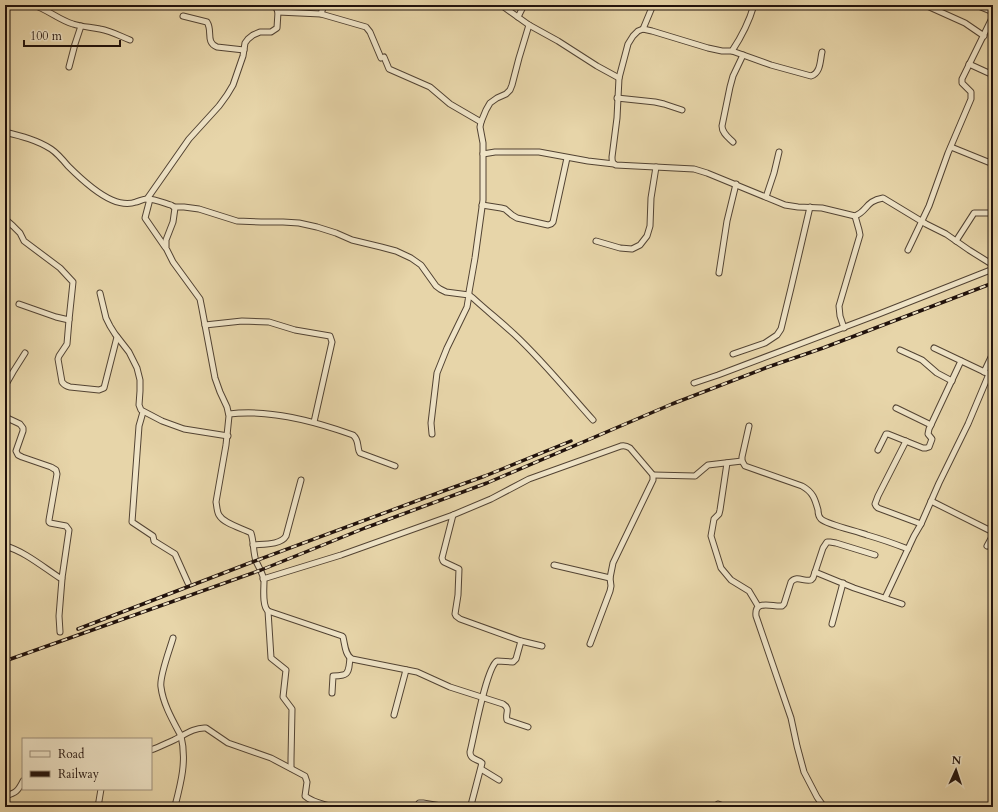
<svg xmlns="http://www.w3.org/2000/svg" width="998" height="812" viewBox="0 0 998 812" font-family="Cardo,serif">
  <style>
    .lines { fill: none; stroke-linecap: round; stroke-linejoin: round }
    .minor-casing { stroke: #524333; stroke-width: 7 }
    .minor { stroke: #efe4c7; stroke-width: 5 }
    .rail-casing { stroke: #21120c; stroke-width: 3.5 }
    .rail { stroke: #efe4c7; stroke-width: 2; stroke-dasharray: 6; stroke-linecap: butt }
  </style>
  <rect width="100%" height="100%" fill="#e7d5a9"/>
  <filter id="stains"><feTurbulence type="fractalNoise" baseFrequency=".005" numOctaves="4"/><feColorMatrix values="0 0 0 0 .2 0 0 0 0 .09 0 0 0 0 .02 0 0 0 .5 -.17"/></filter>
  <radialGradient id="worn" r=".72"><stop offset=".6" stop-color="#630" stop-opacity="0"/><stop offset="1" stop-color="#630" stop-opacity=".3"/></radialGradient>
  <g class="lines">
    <defs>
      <g id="minor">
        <path d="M 33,5 C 47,9 59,20 73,24 C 82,27 91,27 100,29 C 111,31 120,36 130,40"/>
        <polyline points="501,5 529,25 558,41 597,66 619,78"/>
        <path d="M 754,5 C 749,22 742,36 732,51 L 722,51 L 708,48 L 652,31 L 643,29 L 638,31 L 633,36 L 628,44 L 619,78 L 617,118 L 612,157 C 612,161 612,163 616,165 L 694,169 L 707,173 L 785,205 L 798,207 L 822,208 L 855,216 C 868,211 865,201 883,198 L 926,224 L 946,234 L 969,250 L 993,265"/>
        <polyline points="925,5 965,23 984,36"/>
        <polyline points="976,5 993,12"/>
        <polyline points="278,12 321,14 366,27 370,32 381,58"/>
        <polyline points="321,14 324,5"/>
        <path d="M 183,16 L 207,22 C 213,31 205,42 217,47 L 244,50"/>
        <polyline points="518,17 524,5"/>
        <path d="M 529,25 L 519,58 L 512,85 L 510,90 L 506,94 L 497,98 L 490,103 L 486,110 L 481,122 L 480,127 L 483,143 L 483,200 L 475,258 L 469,292 L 469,295 L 473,298 C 486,310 501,322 514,334 C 543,361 567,391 593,420"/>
        <polyline points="643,29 653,5"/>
        <path d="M 732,51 L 771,65 L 811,76 C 821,73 820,60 822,52"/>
        <polyline points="384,57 389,69 430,87 450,104 481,122"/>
        <polyline points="969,64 993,75"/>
        <polyline points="69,67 75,44 81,26"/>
        <polyline points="617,98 655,102 664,104 682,110"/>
        <path d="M 5,132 C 21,136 37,140 51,149 C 57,153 63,160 68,166 C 79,177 98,194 112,200 C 119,203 128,205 136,202 C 140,201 143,199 147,199 C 155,199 164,203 171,205 L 174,207 L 175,208 L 173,222 L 166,240 L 166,248 L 173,262 L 200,299 L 202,309 L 215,378 L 220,392 L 227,407 L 229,416 L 226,445 L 216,502 C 217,507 217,512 219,515 C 224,524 242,528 251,533 C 254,542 253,552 256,561 C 259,568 263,573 264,581 C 264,589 262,606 268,611 L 342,636 L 343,637 C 345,645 345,655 352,659 L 417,672 L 450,687 L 503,704 C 511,709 505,713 507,720 L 528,727"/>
        <path d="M 733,142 C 728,137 722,133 722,126 L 730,87 L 733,76 L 743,55"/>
        <polyline points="951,147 993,164"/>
        <polyline points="483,154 495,152 539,152 588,161 614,164"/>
        <polyline points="766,197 774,173 779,152"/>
        <polyline points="147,199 189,139 219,106 227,95 233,85 243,56 245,43 248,39 253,35 260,32 271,32 277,28 278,12 275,5"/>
        <polyline points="150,199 145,218 165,247"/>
        <polyline points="482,205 501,208 505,209 512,215 517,218 548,225 551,224 553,222 567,158"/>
        <polyline points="174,207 184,207 199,209 237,221 261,222 283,222 299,223 317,227 336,233 352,240 381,247 396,251 411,258 421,265 436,286 440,289 446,292 469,295 467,307 447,348 437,373 431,423 432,434"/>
        <path d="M 5,219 L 13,226 L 20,233 L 24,241 L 60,268 L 73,282 L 69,320 L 67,344 L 59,356 L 58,359 L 62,382 C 64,385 66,386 70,387 L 99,390 L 104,388 L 117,337"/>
        <polyline points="596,241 620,248 632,249 640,245 647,236 650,226 651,198 656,167"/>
        <polyline points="956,241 974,213 989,213"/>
        <polyline points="908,250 929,206 948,153 971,99 971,92 962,83 962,79 993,16"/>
        <polyline points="719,273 727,221 736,184"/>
        <polyline points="100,293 106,318 110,326 115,334 129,352 137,368 140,380 140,391 139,405 141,410 162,421 184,429 228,436"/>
        <polyline points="19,304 56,317 69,320"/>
        <polyline points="205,325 242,321 269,322 295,330 330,336 332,342 314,422"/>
        <polyline points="844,328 840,316 839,306 860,235 859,230 855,216"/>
        <polyline points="934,348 993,376"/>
        <polyline points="900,350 922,360 937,373 952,381"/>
        <polyline points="733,354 765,343 777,335 781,329 791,288 810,207"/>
        <polyline points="984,372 993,353"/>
        <polyline points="694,383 718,375 879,314 993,269"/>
        <polyline points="5,386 13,372 25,353"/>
        <polyline points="896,408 931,425"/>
        <polyline points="143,412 139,426 132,522 153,536 154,541 175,554 188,583"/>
        <path d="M 229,414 C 270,409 314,421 353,435 C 359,440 357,445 359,451 L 360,453 L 395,466"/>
        <path d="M 5,417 L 20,424 L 23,428 L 23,431 L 16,451 L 18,455 L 22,457 L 51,467 L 56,470 L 57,474 L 49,520 L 49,522 L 50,523 L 66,526 L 69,530 L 62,578 L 60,578 C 43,567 24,551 5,546"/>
        <path d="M 749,426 L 742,457 L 742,461 L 745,466 L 802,486 C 813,492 815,499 818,510 C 818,513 819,517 821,519 C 828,525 857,531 867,535 C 881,539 895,544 908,549"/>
        <polyline points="992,439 993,436"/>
        <polyline points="906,441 878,496 875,504 876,506 878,508 921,524"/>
        <polyline points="878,450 886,434 888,434 923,448 926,448 929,447 932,439 928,434 929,429 961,361"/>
        <polyline points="727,463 720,510 719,514 714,519 711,536 721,568 731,580 749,591 758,606"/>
        <polyline points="653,475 695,476 708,465 742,461"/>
        <polyline points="931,501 993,532"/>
        <polyline points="453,515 442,558 443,561 444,562 459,569 458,595 455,614 456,616 460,619 521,641 542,646"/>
        <path d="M 253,545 C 263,544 281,545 286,536 L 301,480"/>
        <polyline points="987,546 993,535"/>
        <polyline points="554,565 610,578"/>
        <polyline points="815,572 854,588 902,604"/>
        <path d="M 263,579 L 341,555 L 453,515 L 491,499 L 529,479 L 621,446 C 625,445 627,446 630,448 L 653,475 L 653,480 L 613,563 L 610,578 L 611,586 L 610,591 L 590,644"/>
        <polyline points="885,598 914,536 921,524 939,483 968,424 989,374"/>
        <polyline points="268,611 271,658 286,670 283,697 292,709 291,759 291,768"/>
        <polyline points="832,624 843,583"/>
        <polyline points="60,632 59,616 62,579"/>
        <path d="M 173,638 C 170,649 159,677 161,687 C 163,704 173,721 181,736 C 187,760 181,783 175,806"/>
        <path d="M 332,693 L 333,676 C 336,676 339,676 343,675 C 350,674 349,664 350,658"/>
        <polyline points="394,715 406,670"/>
        <path d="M 151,750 C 159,747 167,743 174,740 C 184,735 195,727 206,728 L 228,743 L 271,758 L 305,776 L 307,782 L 305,796 C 313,803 324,804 333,807"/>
        <polyline points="481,769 499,780"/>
        <path d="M 5,796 C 16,793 18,791 23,781"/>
        <polyline points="98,807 101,789"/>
        <polyline points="417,807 419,803 423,803 447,807"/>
        <path d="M 469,807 L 471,805 L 482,763 C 478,759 470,760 470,752 C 474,737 486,668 497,661 L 513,662 L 516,659 L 521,641"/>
        <polyline points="714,807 718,804 726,807"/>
        <path d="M 824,807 L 817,797 L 804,772 L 797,746 L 791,718 L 756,616 C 754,599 772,607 782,606 L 784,604 L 791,582 C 797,575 804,582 811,580 L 813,578 L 823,548 L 827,542 L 830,542 L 836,543 L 875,555"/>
      </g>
    </defs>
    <use href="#minor" class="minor-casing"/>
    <use href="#minor" class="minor"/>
    <defs>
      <g id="rail">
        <polyline points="78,629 247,564 446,490 485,476 571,441"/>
        <polyline points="5,661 261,570 365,528 487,483 672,404 768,367 823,348 993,283"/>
      </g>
    </defs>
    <use href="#rail" class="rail-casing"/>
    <use href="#rail" class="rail"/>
  </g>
  <rect width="998" height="812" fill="none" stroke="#e7d5a9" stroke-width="20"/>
  <rect x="6" y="6" width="986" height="800" fill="none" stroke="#21120c" stroke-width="2"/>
  <rect x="10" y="10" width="978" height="792" fill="none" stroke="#21120c"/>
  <rect x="22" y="738" width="130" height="52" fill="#efe4c7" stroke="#9d907c"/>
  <rect x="30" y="751" width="20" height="6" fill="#efe4c7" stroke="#9d907c"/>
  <text x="58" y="758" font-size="12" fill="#21120c">Road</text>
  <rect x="30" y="771" width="20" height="6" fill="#21120c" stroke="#9d907c"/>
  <text x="58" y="778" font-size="12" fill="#21120c">Railway</text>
  <g transform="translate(956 770) rotate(3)" stroke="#efe4c7" stroke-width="3" paint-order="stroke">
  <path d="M0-3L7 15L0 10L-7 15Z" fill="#21120c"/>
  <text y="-6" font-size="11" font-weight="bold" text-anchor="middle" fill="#21120c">N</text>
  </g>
  <path d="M24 40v6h96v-6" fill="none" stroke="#21120c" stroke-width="2"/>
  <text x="30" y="40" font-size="12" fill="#21120c" stroke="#efe4c7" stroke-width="3" paint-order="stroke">100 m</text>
  <rect width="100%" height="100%" filter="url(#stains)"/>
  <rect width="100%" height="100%" fill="url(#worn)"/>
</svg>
